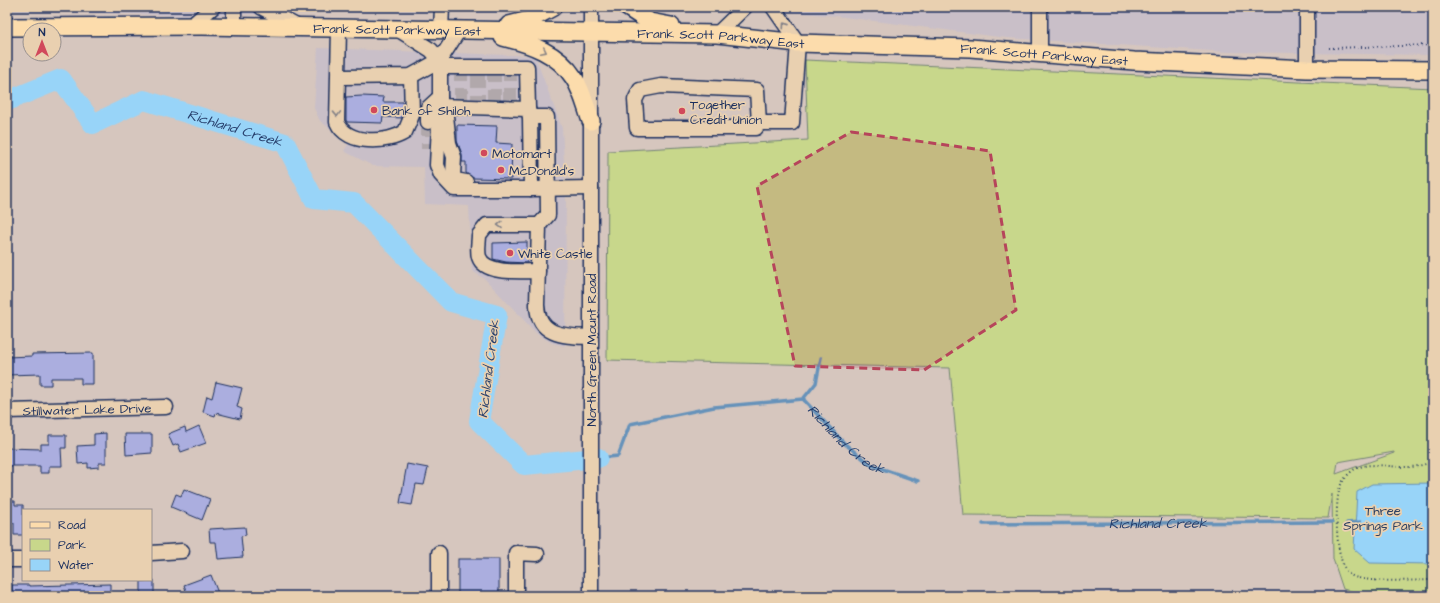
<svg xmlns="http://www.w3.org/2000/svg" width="1440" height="603" viewBox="0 0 1440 603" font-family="'Architects Daughter',sans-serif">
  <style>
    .built { fill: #c9bfc8 }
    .green { fill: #c8d78b; stroke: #728374; fill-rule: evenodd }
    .water { fill: #98d4f8; stroke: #6692ba }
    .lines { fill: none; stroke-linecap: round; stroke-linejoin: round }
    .stream { stroke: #6692ba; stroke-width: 3.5 }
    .river { stroke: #98d4f8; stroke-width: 20 }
    .building { fill: #abaedf; stroke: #1b2f5e }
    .minor-tunnel { stroke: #b1a8ab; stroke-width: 14; stroke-dasharray: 14 7; stroke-linecap: butt }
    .minor-casing { stroke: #1b2f5e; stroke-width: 17 }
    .major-casing { stroke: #1b2f5e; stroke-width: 20 }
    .path { stroke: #1b2f5e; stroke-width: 2; stroke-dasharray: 1 3; stroke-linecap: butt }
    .minor { stroke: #e9d0b0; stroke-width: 14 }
    .major { stroke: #fcdcac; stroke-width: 17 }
    .oneway { stroke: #828087 }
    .oneway2 { stroke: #8c8685 }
    .marked { fill: #b6455b; fill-opacity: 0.2; stroke: #b6455b; stroke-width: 3; stroke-dasharray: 8 5; stroke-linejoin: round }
    .poi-dot { fill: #d1495b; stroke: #e9d0b0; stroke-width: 1.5 }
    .labels { text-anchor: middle; stroke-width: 3.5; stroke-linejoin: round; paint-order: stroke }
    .street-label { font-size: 13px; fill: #1b2f5e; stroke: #e9d0b0 }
    .poi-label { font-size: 13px; fill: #1b2f5e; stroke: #e9d0b0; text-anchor: start }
    .park-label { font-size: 13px; fill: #2c4062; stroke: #e9d0b0 }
    .water-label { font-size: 14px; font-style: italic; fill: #28406d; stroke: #e9d0b0 }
  </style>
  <rect width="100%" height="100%" fill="#d6c6be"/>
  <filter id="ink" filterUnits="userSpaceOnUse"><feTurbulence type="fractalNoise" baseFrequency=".025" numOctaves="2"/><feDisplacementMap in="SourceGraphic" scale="8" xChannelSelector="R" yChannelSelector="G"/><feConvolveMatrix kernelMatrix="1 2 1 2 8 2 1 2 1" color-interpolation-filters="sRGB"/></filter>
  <g filter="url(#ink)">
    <g class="built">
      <polygon points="7,7 523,7 503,10 396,10 189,16 7,10"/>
      <polygon points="689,7 1433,7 1433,55 1228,52 1007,38 836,16 792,12"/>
      <polygon points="318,48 535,56 562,128 566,196 565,346 552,343 537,334 485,279 472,271 469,206 425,204 424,167 373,166 344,151 349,143 320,121 314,108"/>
    </g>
    <path class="green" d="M 805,60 L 1433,88 L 1433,596 L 1369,596 L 1343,589 L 1333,559 L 1332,494 L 1328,518 L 963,515 L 950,368 L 607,360 L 608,151 L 808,140 ZM 1394,452 L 1394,453 L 1336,474 L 1338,462 Z"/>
    <polygon class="water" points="1433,483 1433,564 1370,563 1354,549 1357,492 1372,484"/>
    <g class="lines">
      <g class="stream">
        <path id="s1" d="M 803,399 L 845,444 L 871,465 L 918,481"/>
        <polyline points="803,399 816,383 821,358"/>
        <polyline points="598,458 618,456 630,424 714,407 803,399"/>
        <polyline points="1347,523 1360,522"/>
        <path id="s2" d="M 983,524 L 1332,522"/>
      </g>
      <path class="river" id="s3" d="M 7,101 L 61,79 L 93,124 L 144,100 L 285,143 L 314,199 L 354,203 L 451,302 L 497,315 L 479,421 L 524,465 L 598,458"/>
    </g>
    <g class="building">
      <polygon points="362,96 384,97 383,102 403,102 402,118 383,117 382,123 347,122 346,120 346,97"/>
      <polygon points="457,125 497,126 496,143 512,144 511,179 473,178 466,173 466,162 462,162 462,154 457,141"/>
      <polygon points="527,242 527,263 506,262 493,259 493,243"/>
      <polygon points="93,353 93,384 81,384 81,378 51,378 51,385 40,385 40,374 7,375 7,357 32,356 32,354"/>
      <polygon points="216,382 242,388 237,407 242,409 240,419 216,413 215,416 203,412 207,396 212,398"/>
      <polygon points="199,426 206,443 181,452 178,444 173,446 168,434 185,427 186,432"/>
      <polygon points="106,433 106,463 99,463 99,467 88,468 88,463 78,464 77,446 94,445 94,434"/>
      <polygon points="125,434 152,434 152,453 126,455"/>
      <polygon points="49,435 66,435 66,448 61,448 62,466 49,466 49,473 40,473 40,466 7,466 7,448 41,449 41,444 49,444"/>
      <polygon points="407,464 428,468 424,485 416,484 412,505 400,503"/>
      <polygon points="184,489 210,499 202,520 171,507 176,494 181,496"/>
      <polygon points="7,501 15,501 15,505 23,505 23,535 14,535 14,523 7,523"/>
      <polygon points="245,527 246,535 241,536 243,557 218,559 216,542 210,542 209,529"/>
      <rect x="458" y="559" width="41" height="37"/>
      <polygon points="211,575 218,593 209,596 188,596 184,585"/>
      <polygon points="154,580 154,596 141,596 141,581"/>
      <polygon points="110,584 110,596 12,596 12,585 29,585 29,586"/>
    </g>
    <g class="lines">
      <g class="minor-tunnel">
        <polyline points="478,73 478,102"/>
        <polyline points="461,102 461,72"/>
        <polyline points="510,102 510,73"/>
        <polyline points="494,103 494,73"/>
        <polyline points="428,122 428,149"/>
      </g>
      <defs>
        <g id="minor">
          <polyline points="234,7 234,27"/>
          <polyline points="261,7 300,28"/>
          <polyline points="591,7 591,596"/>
          <polyline points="191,26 213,7"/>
          <path d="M 339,29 L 337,122 C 347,146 388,143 405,132 L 412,115 L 411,76"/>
          <polyline points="399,30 431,50 440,60 440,106 528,109 530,117 531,189 591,188"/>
          <polyline points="441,30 442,7"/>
          <polyline points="717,34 745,7"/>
          <polyline points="1040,54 1040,7"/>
          <polyline points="440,67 527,67 528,109"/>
          <polyline points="1307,69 1307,7"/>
          <polyline points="339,75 343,77 411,76 440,60 459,30"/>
          <polygon points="661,86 757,90 759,123 756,128 637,128 635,100 640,90"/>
          <polyline points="440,106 437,165 441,175 454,189 531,189"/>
          <polyline points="446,116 449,143 454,157 453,176 455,180 466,182"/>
          <path d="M 530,117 L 547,117 L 548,215 L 539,225 L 487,225 L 479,235 C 479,241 477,250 479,257 C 485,275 522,271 538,271"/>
          <polyline points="428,122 428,108 440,97"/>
          <polyline points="759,123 792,123 798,43 773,7"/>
          <path d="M 539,225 L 537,305 C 538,337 566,336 590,337"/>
          <path id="s4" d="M 7,411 L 166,407"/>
          <polyline points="151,553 182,551"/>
          <polyline points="439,553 439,596"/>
          <polyline points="7,560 23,560"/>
          <polyline points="516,596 516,553 537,554"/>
        </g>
        <g id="major">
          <polyline points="627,7 650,22 671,26"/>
          <polyline points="509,25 529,20 553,7"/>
          <path id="s5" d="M 7,27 L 202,26 L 717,34 L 798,43 L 970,48 L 1134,61 L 1307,69 L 1433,70"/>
          <path d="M 503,37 C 531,44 558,53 574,78 C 582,90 586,107 591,121"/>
        </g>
      </defs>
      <use href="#minor" class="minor-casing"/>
      <use href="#major" class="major-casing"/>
      <g class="path">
        <polyline points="1329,48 1433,45"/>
        <path d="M 1433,462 C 1425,464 1417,467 1409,467 C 1393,468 1370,461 1355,469 C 1348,473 1340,483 1339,491 C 1335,508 1335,562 1349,574 C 1361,584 1415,580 1433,580"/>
      </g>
      <use href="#minor" class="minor"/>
      <use href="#major" class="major"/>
    </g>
    <defs><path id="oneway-chevron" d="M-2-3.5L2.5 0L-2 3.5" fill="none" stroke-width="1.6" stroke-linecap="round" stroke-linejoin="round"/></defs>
    <g class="oneway">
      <use href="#oneway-chevron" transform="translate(785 25) rotate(-125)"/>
      <use href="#oneway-chevron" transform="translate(337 114) rotate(88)"/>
      <use href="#oneway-chevron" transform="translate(500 225) rotate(179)"/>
    </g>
    <use class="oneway2" href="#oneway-chevron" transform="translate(544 51) rotate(26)"/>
  </g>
  <path class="marked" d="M 851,132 L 990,151 L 1016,310 L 924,370 L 795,366 L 757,186 Z"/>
  <g class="poi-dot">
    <circle cx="374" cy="110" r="4"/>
    <circle cx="682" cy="111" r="4"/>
    <circle cx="484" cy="153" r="4"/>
    <circle cx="501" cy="170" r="4"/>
    <circle cx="510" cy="253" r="4"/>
  </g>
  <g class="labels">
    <g class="street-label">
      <text dy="5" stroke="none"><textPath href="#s5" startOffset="390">Frank Scott Parkway East</textPath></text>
      <text dy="5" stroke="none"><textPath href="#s5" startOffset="714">Frank Scott Parkway East</textPath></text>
      <text dy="5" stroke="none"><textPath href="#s5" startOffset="1038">Frank Scott Parkway East</textPath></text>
      <text transform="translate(591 350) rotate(-90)" y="5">North Green Mount Road</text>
      <text dy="5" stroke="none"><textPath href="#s4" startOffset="80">Stillwater Lake Drive</textPath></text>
    </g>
    <g class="poi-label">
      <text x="690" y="109">Together<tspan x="690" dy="15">Credit Union</tspan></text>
      <text x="382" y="115">Bank of Shiloh</text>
      <text x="492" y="158">Motomart</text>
      <text x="509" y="175">McDonald's</text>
      <text x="518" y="258">White Castle</text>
    </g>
    <g class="park-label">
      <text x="1383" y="515">Three<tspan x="1383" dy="15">Springs Park</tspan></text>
    </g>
    <g class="water-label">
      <text dy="5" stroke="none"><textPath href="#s3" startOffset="265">Richland Creek</textPath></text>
      <text transform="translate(488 369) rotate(-83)" y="5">Richland Creek</text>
      <text dy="5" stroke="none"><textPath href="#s1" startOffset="60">Richland Creek</textPath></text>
      <text dy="5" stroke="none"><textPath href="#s2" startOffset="175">Richland Creek</textPath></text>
    </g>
  </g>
  <rect width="1440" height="603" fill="none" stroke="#e9d0b0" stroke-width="24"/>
  <rect x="12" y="12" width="1416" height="579" fill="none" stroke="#1b2f5e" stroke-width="1.5" filter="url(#ink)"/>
  <rect x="22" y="509" width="130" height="72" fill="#e9d0b0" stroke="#97908f"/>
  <rect x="30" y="522" width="20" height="6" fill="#fcdcac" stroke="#97908f"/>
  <text x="58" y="529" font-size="12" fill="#1b2f5e">Road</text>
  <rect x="30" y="539" width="20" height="12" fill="#c8d78b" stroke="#97908f"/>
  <text x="58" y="549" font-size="12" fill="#1b2f5e">Park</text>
  <rect x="30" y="559" width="20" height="12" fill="#98d4f8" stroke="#97908f"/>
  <text x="58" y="569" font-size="12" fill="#1b2f5e">Water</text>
  <g transform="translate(42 42)"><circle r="19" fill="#e9d0b0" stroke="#97908f"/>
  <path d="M0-3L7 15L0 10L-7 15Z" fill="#d1495b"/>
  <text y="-6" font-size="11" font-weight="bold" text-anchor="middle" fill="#1b2f5e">N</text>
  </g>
</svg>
